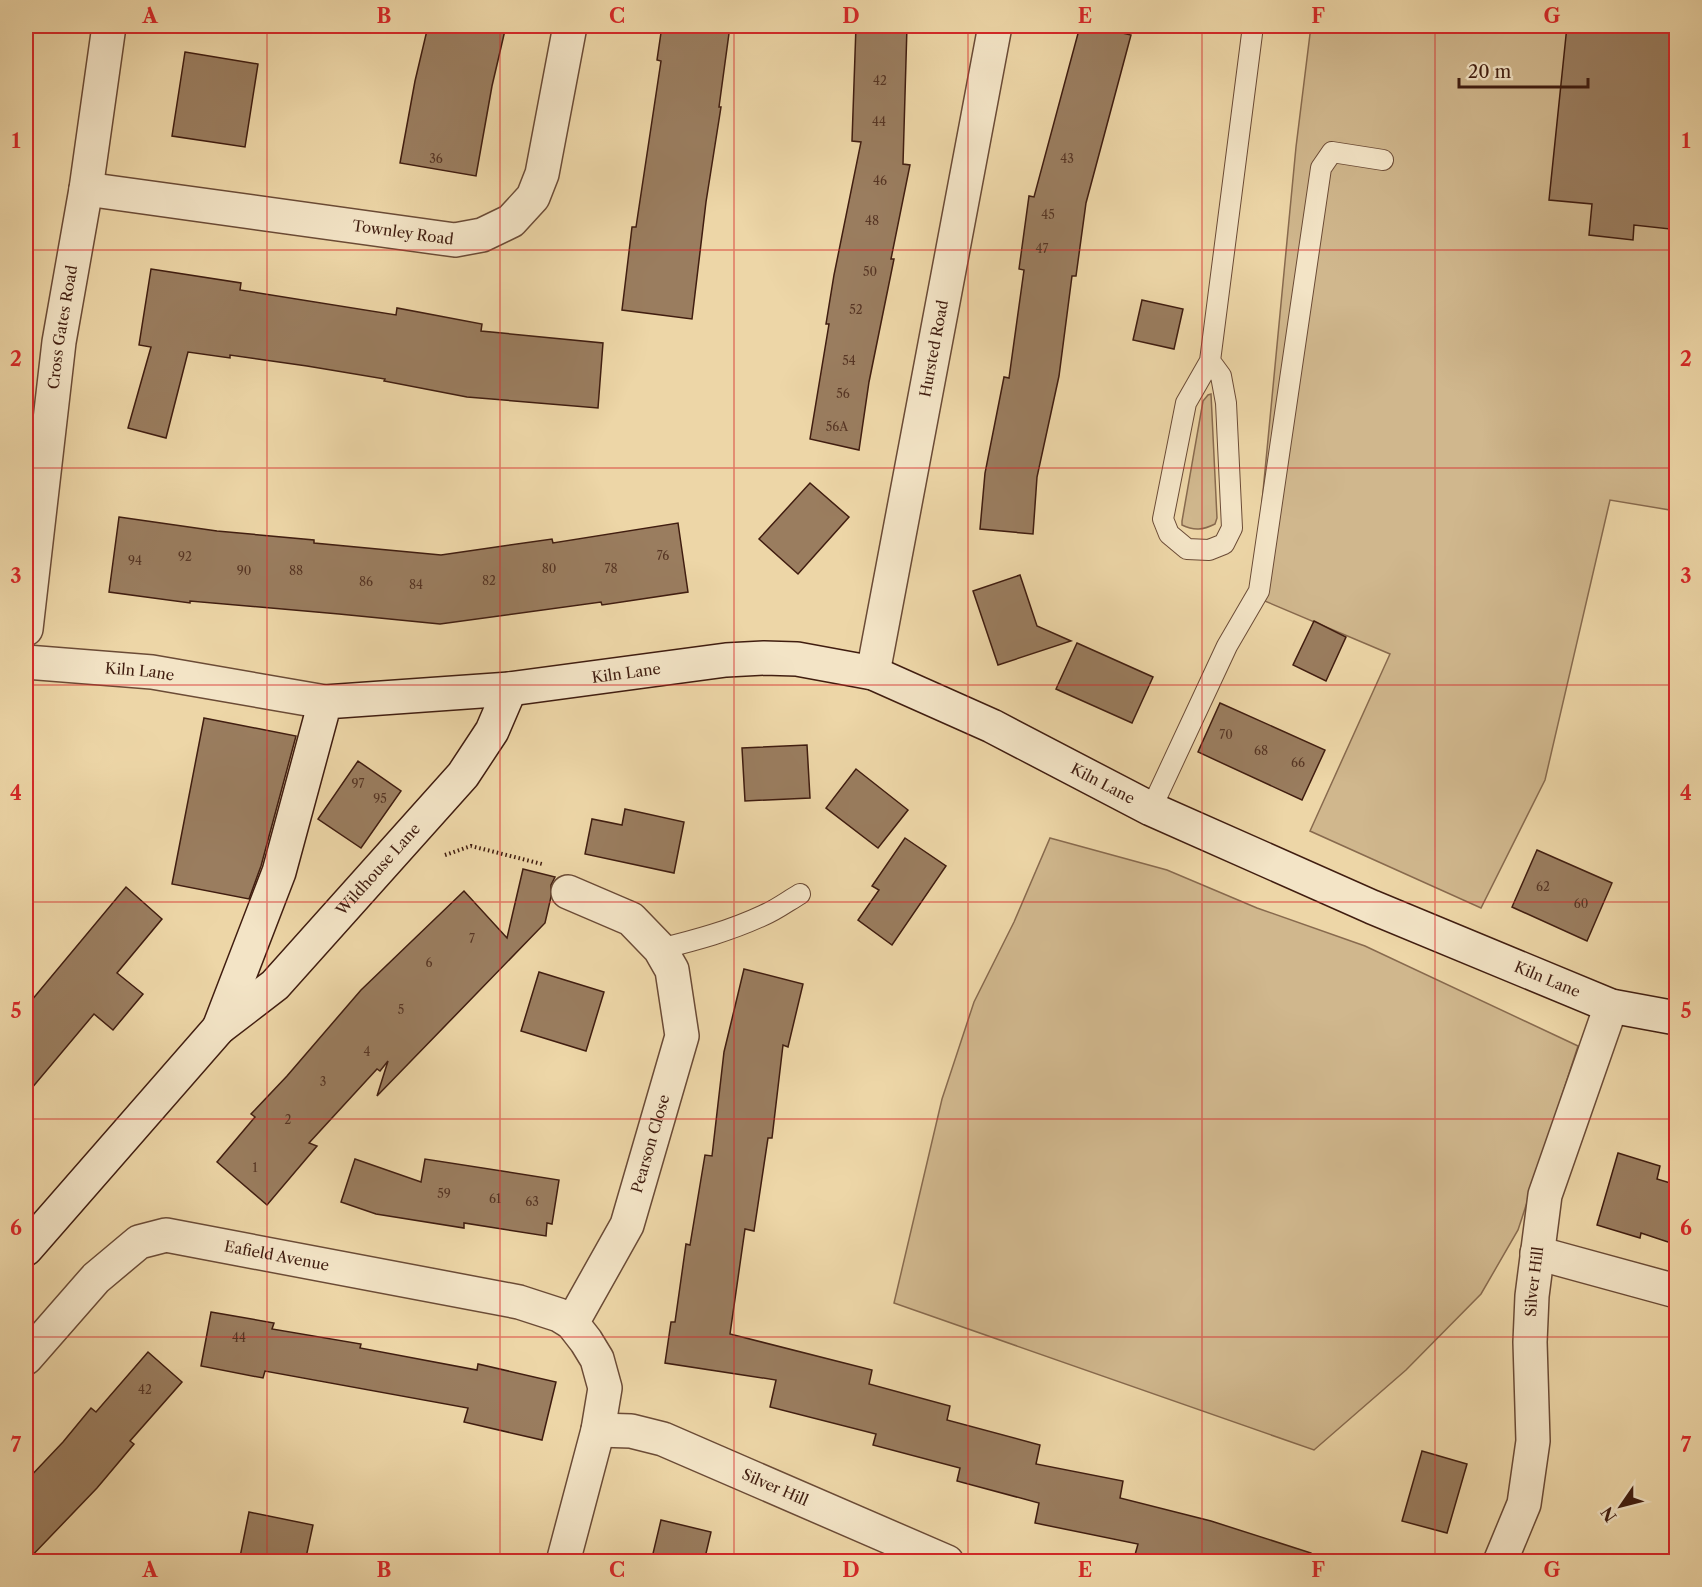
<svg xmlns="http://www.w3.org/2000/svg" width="1702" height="1587" viewBox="0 0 1702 1587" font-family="'Libre Caslon Text',serif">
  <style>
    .green { fill: #d0b78d; stroke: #886a4e; stroke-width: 1.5 }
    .building { fill: #9a7d5f; stroke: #401d10; stroke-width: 1.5 }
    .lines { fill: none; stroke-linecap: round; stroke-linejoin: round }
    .service-casing { stroke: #6b4b36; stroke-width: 22 }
    .minor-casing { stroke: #6b4b36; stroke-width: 36 }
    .secondary-casing { stroke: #401d10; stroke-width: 36 }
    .path { stroke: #401d10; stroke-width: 4; stroke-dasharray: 1.5 3; stroke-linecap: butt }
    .service { stroke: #f3e4c6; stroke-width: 20 }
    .minor { stroke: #f3e4c6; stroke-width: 33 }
    .secondary { stroke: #f3e4c6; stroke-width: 33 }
    .grid { fill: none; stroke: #d62828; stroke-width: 1.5; stroke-opacity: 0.55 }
    .labels { text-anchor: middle; stroke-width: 5; stroke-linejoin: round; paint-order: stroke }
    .number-label { font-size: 12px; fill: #563524 }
    .street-label { font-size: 15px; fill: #401d10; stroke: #f3e4c6 }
    .neatline { fill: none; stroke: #d62828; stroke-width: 2 }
    .grid-label { font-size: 20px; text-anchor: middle; font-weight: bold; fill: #d62828 }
  </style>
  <rect width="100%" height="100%" fill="#edd6a7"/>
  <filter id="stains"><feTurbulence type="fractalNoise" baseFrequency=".00333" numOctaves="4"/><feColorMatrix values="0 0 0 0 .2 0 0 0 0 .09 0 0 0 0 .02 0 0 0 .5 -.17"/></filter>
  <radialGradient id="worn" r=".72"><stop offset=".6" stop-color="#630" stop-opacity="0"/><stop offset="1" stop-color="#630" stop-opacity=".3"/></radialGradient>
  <g class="green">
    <polygon points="1311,26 1676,26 1676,511 1610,500 1545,780 1481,908 1310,831 1390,654 1253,596 1296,147"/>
    <path d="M 1211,394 L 1217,518 L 1215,524 C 1203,530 1194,531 1182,525 L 1182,521 L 1203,401 L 1208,395 Z"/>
    <polygon points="1050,838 1167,870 1257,908 1365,946 1578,1046 1518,1230 1481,1294 1406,1370 1314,1450 894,1303 942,1099 974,1002 1014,922"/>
  </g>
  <g class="building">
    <polygon points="428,26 506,26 492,86 476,176 400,163 415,81"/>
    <polygon points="662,26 730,26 719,107 721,107 706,202 692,319 622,310 632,227 636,227 661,61 657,60"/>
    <polygon points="856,26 907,26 903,164 910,165 891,259 894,259 869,382 859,450 810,439 829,324 826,324 834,275 861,142 852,141"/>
    <polygon points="1080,26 1092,26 1131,35 1086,203 1076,276 1072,276 1059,376 1037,477 1033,534 980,529 985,473 1004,377 1009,378 1024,270 1019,269 1029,196 1034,197"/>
    <polygon points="1567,26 1677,26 1677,161 1670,229 1634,225 1633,240 1589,235 1592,204 1549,200"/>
    <polygon points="185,52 258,64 245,147 172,136"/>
    <polygon points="151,269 241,283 240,290 396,315 397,308 482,324 481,331 603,343 598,408 467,397 384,381 385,379 307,366 230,355 230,358 188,352 166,438 128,428 151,347 139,345"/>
    <polygon points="1142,300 1183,309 1174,349 1133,340"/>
    <polygon points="810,483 849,517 798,574 759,539"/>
    <polygon points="119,517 217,531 314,540 314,543 441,555 552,539 553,543 678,523 688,592 602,605 601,602 440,624 339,614 190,601 190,603 109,592"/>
    <polygon points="1020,575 1037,626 1071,641 998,665 973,591"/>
    <polygon points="1314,621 1346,637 1326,681 1293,665"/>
    <polygon points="1077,643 1153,677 1132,723 1056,689"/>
    <polygon points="1220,703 1325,750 1302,800 1198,752"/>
    <polygon points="204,718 296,736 261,866 249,899 172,884"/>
    <polygon points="807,745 810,798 745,801 742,748"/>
    <polygon points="358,761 401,791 361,848 318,819"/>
    <polygon points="856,769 908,810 878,848 826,808"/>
    <polygon points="625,809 684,822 674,873 585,854 592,819 622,825"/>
    <polygon points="905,838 946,866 892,945 858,920 879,890 872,886"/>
    <polygon points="1537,850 1612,883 1587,941 1512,907"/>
    <polygon points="523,869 555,877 551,885 551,897 545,923 377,1096 388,1061 380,1071 377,1069 309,1143 317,1146 267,1205 217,1162 255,1117 251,1114 287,1076 361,990 464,891 507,938"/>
    <polygon points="126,887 162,919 117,973 143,994 113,1030 94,1014 26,1095 26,1007"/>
    <polygon points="744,969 803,984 788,1047 783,1045 772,1138 768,1138 754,1231 745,1229 730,1334 872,1370 869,1384 950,1406 947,1420 1040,1445 1036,1464 1123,1481 1120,1498 1211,1521 1311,1553 1310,1562 1133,1562 1138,1544 1035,1523 1039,1503 957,1481 960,1468 873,1445 876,1434 770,1407 776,1380 665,1363 671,1322 675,1322 686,1244 690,1245 705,1155 712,1156 724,1052"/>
    <polygon points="539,972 604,992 586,1051 521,1031"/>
    <polygon points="1618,1153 1660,1166 1657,1179 1677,1185 1677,1245 1641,1233 1640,1238 1597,1225"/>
    <polygon points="355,1159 421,1182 425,1159 559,1180 552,1224 547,1223 546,1236 464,1223 464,1228 376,1214 341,1202"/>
    <polygon points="211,1312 274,1323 272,1329 361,1344 360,1348 477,1370 478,1364 556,1382 542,1440 464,1422 468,1408 265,1371 263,1378 201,1366"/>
    <polygon points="148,1352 182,1382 130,1441 134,1444 97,1488 26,1562 26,1481 63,1442 91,1408 96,1412"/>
    <polygon points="1422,1451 1467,1464 1447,1533 1402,1521"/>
    <polygon points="249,1512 313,1525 305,1562 239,1562"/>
    <polygon points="661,1520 711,1532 704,1562 651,1562"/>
  </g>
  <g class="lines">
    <defs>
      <g id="service">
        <polyline points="1210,361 1221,376 1226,403 1232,528 1224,544 1209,550 1187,549 1169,534 1163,519 1186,403 1210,361 1253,26"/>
        <polyline points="1151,809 1227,646 1259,591 1321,168 1332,152 1383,160"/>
        <path d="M 660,949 C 696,940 730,931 764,915 C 776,910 788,901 800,894"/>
      </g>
      <g id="minor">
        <path id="s1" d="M 86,189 L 455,240 L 482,235 L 511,221 L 533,197 L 542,174 L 570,26"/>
        <path id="s2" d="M 26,629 L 59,342 L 86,189 L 109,26"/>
        <path id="s3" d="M 26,662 L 152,672 L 325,702"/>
        <path id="s4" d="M 873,673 L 995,26"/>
        <polyline points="1537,1253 1676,1291"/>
        <path id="s5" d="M 26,1358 L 96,1278 L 139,1242 L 166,1235 L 519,1302 L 559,1315 L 572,1323"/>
        <path id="s6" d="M 598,1430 L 631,1431 L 663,1439 L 947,1562"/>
        <path id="s7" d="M 563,1562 L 598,1430 L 605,1388 L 597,1359 L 586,1341 L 572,1323 L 627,1225 L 682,1036 L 672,970 L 660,949 L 631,919 L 568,892"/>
        <path id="s8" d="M 1500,1562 L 1524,1504 L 1533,1441 L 1530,1342 L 1532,1296 L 1545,1195 L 1611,1006"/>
      </g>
      <g id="secondary">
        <path id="s9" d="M 219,1028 L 279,872 L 325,702 L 510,689 L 726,660 L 764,658 L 797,659 L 873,673 L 992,726 L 1151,809 L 1372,907 L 1611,1006 L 1676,1018"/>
        <path id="s10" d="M 26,1249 L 219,1028 L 275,985 L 463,775 L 492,731 L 510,689"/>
      </g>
    </defs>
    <use href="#service" class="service-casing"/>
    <use href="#minor" class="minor-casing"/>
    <use href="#secondary" class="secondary-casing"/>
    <polyline class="path" points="445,855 471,846 542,864"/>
    <use href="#service" class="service"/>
    <use href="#minor" class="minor"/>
    <use href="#secondary" class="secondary"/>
  </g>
  <path class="grid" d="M 267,26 L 267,1562M 500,26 L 500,1562M 734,26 L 734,1562M 968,26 L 968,1562M 1202,26 L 1202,1562M 1435,26 L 1435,1562M 26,250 L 1676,250M 26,468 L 1676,468M 26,685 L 1676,685M 26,902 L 1676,902M 26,1119 L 1676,1119M 26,1337 L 1676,1337"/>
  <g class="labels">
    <g class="number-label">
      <text x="880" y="85">42</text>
      <text x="879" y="126">44</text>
      <text x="436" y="163">36</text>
      <text x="1067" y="163">43</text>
      <text x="880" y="185">46</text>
      <text x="1048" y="219">45</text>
      <text x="872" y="225">48</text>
      <text x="1042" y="253">47</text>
      <text x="870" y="276">50</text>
      <text x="856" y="314">52</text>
      <text x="849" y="365">54</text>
      <text x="843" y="398">56</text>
      <text x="837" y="431">56A</text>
      <text x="663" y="560">76</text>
      <text x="185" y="561">92</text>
      <text x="135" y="565">94</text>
      <text x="549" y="573">80</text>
      <text x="611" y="573">78</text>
      <text x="244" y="575">90</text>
      <text x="296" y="575">88</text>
      <text x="489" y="585">82</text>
      <text x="366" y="586">86</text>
      <text x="416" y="589">84</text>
      <text x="1226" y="739">70</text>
      <text x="1261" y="755">68</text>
      <text x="1298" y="767">66</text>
      <text x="358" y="788">97</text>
      <text x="380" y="803">95</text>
      <text x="1543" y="891">62</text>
      <text x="1581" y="908">60</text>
      <text x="472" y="943">7</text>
      <text x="429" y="967">6</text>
      <text x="401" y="1014">5</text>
      <text x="367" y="1056">4</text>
      <text x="323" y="1086">3</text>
      <text x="288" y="1124">2</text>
      <text x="255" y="1172">1</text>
      <text x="444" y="1198">59</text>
      <text x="495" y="1203">61</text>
      <text x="532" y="1206">63</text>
      <text x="239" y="1342">44</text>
      <text x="145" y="1394">42</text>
    </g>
    <g class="street-label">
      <text dy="5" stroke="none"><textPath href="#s1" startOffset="320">Townley Road</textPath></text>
      <text dy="5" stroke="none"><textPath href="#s2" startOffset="304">Cross Gates Road</textPath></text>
      <text dy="5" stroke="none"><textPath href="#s4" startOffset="330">Hursted Road</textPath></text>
      <text dy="5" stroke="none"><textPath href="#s3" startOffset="114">Kiln Lane</textPath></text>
      <text dy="5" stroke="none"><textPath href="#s9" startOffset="646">Kiln Lane</textPath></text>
      <text dy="5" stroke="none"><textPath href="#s9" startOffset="1150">Kiln Lane</textPath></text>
      <text dy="5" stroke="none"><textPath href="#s10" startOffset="519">Wildhouse Lane</textPath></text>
      <text dy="5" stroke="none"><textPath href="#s9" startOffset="1636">Kiln Lane</textPath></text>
      <text dy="5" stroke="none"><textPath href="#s7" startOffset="450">Pearson Close</textPath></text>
      <text dy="5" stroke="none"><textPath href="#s5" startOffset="303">Eafield Avenue</textPath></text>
      <text dy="5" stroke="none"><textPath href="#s8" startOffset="286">Silver Hill</textPath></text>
      <text dy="5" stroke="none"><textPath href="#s6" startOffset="188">Silver Hill</textPath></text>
    </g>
  </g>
  <rect width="1702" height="1587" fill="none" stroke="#edd6a7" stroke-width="66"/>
  <g transform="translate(1621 1506) rotate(235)" stroke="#f3e4c6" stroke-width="4.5" paint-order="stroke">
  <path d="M0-4.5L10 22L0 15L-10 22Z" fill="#401d10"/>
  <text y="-9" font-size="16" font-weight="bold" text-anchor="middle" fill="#401d10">N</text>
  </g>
  <path d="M1459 78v9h129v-9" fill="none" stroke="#401d10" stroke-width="3"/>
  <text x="1468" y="78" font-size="18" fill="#401d10" stroke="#f3e4c6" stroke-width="4.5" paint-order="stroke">20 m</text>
  <rect x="33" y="33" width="1636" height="1521" class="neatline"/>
  <g class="grid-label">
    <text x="150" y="23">A</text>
    <text x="384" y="23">B</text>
    <text x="617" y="23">C</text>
    <text x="851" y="23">D</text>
    <text x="1085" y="23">E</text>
    <text x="1318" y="23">F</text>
    <text x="1552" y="23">G</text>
    <text x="16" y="148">1</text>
    <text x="1686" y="148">1</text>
    <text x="16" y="366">2</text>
    <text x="1686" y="366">2</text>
    <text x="16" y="583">3</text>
    <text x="1686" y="583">3</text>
    <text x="16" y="800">4</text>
    <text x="1686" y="800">4</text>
    <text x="16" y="1018">5</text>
    <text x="1686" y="1018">5</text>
    <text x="16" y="1235">6</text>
    <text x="1686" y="1235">6</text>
    <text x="16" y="1452">7</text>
    <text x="1686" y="1452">7</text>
    <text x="150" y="1577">A</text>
    <text x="384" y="1577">B</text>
    <text x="617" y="1577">C</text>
    <text x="851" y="1577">D</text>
    <text x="1085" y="1577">E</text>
    <text x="1318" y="1577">F</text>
    <text x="1552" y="1577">G</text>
  </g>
  <rect width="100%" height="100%" filter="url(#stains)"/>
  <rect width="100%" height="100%" fill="url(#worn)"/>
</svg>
